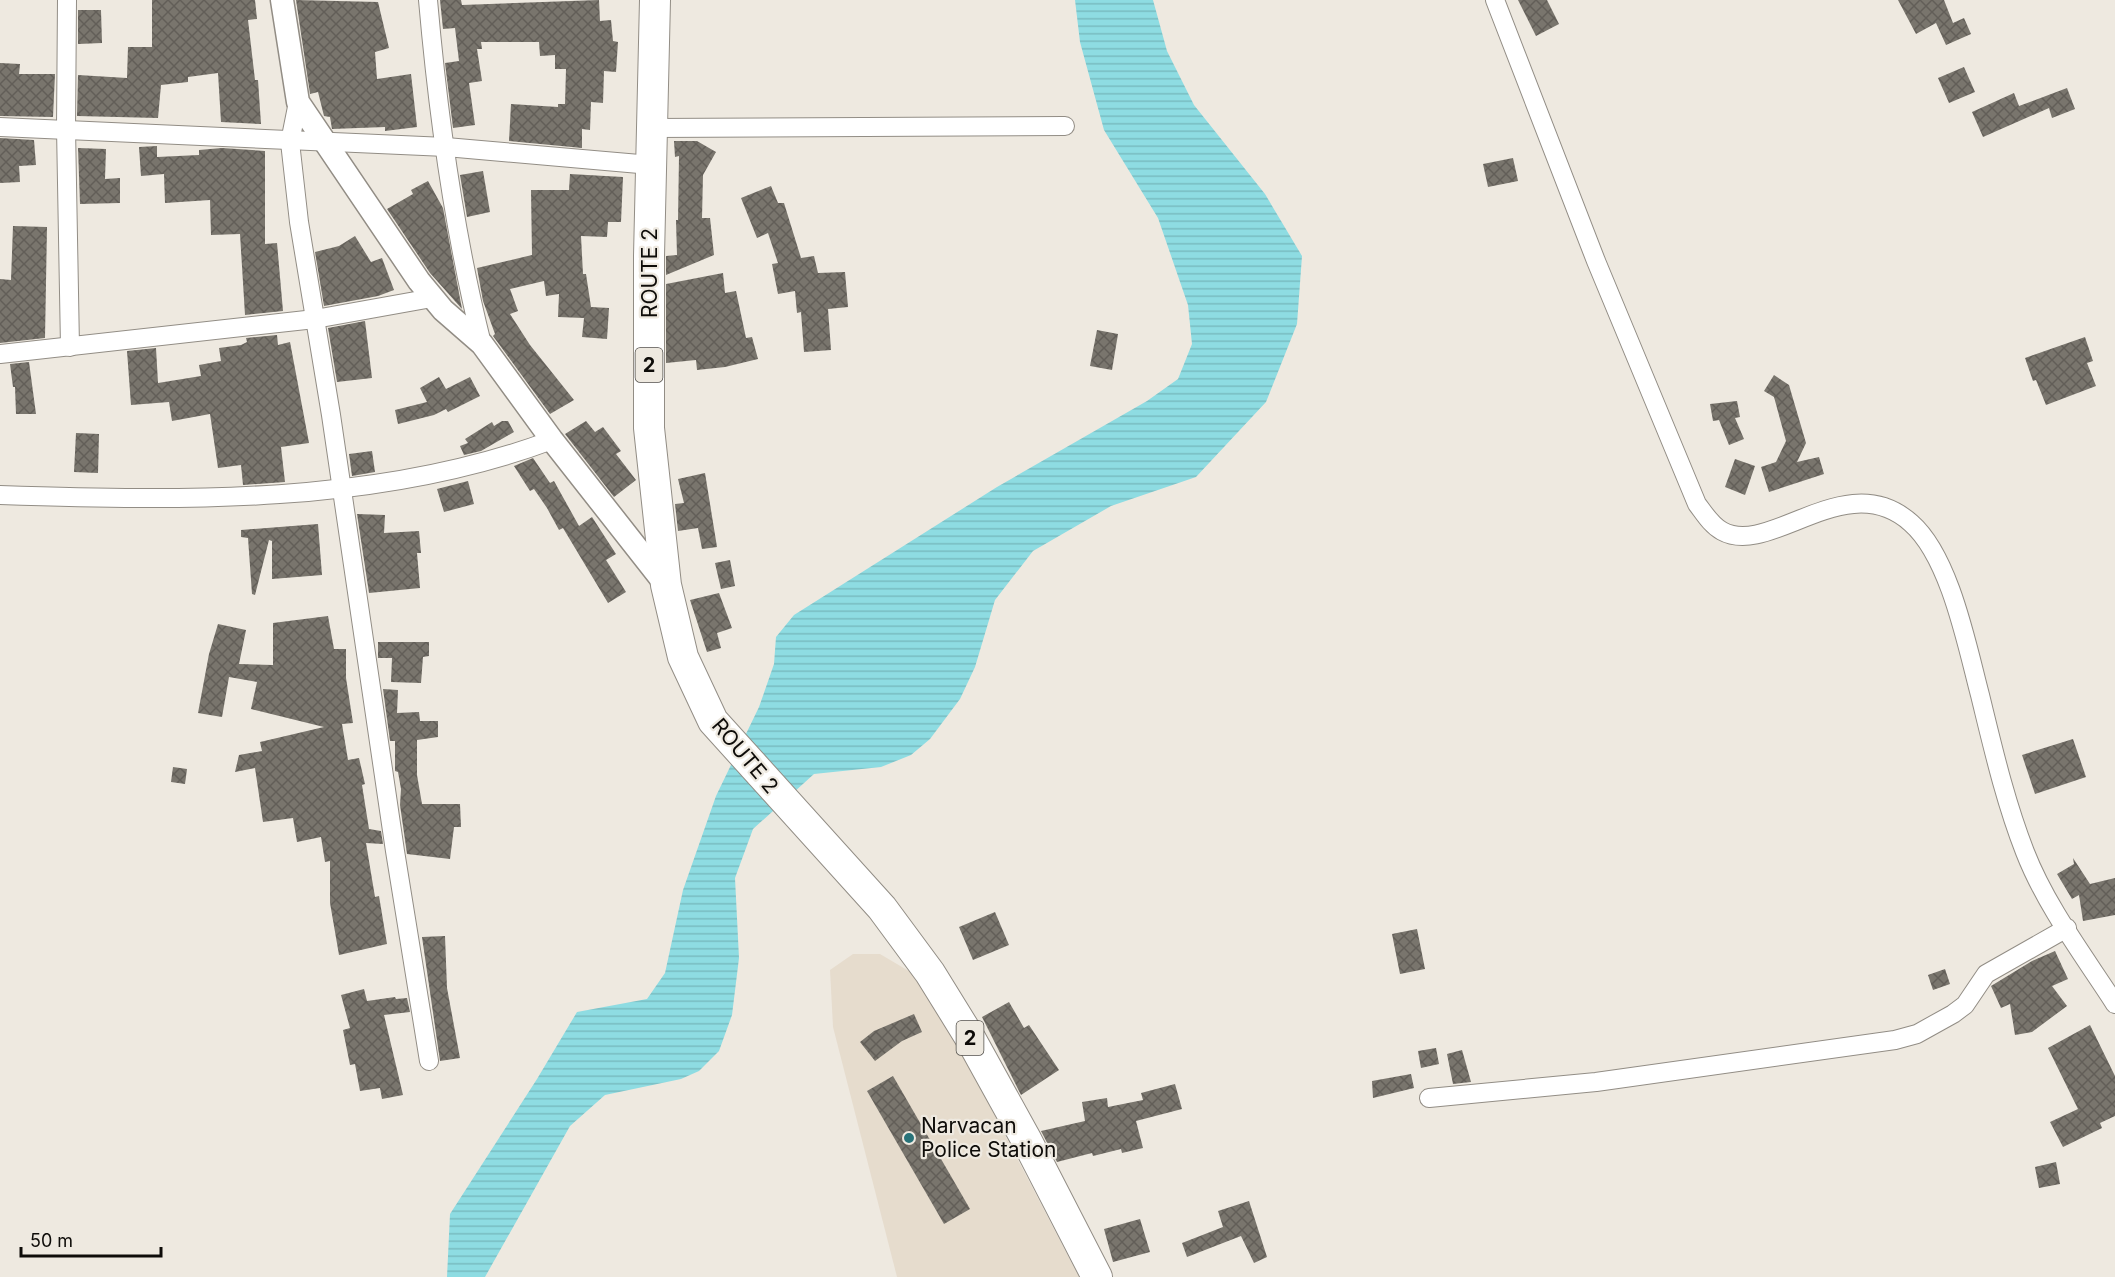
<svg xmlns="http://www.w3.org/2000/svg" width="2115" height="1277" viewBox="0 0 2115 1277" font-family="Inter,sans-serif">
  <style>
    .built { fill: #e6dccd }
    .water { fill: url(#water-rules) }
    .building { fill: url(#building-cross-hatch) }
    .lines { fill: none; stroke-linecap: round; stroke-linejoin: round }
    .minor-casing { stroke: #928d85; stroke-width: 20 }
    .tertiary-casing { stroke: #928d85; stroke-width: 25 }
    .trunk-casing { stroke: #928d85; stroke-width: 32 }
    .minor { stroke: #fff; stroke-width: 18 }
    .tertiary { stroke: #fff; stroke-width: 22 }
    .trunk { stroke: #fff; stroke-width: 30 }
    .poi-dot { fill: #297379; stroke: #eee9e0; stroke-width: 2 }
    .labels { text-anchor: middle; stroke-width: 4.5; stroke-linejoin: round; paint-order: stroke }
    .shield { fill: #eee9e0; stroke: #514e4a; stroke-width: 1.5 }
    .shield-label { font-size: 20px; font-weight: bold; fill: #0e0c09 }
    .street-label { font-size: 21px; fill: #0e0c09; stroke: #eee9e0 }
    .poi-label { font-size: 21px; fill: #0e0c09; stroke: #eee9e0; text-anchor: start }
  </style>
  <defs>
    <pattern id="water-rules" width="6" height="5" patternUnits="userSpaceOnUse" patternTransform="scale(1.5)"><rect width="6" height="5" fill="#8edce2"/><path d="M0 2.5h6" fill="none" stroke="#79bcc1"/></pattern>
    <pattern id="building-cross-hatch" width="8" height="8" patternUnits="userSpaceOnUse" patternTransform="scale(1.5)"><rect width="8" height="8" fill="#79756d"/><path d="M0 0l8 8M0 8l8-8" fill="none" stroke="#625e58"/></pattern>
  </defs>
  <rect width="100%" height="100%" fill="#eee9e0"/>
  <polygon class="built" points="853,954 880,954 924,980 1079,1277 897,1277 833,1027 830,970"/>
  <polygon class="water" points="1075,0 1153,0 1167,51 1194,105 1265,194 1302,256 1297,324 1266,402 1196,477 1111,506 1033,551 995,600 975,667 960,699 930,739 911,755 881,767 814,774 753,829 735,878 739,958 732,1015 719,1051 699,1071 681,1079 605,1095 570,1126 485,1277 447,1277 450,1214 537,1079 577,1012 647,999 665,973 683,890 716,796 759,707 774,664 776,637 794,615 997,487 1147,401 1178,379 1192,344 1188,305 1158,218 1104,130 1080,42"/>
  <g class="building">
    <polygon points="152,0 255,0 257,19 248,20 255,80 258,80 261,124 221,122 218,73 188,77 188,82 161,85 158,118 77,116 78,75 127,78 128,47 152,47"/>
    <polygon points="296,0 378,2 389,48 375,52 377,79 411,74 417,127 385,131 385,127 332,129 330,117 324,116 318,92 310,94"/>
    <polygon points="440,0 461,0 462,5 599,0 600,21 611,20 613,41 618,42 616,72 604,71 603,103 591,102 590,130 582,129 582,148 509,141 511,104 558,107 558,104 565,104 566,69 555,69 555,55 540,56 539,42 481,42 482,49 477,49 482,81 469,83 475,125 453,128 445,63 459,61 455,28 443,29"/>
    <polygon points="1518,0 1547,0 1559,24 1536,36"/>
    <polygon points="1898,0 1944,0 1953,23 1964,18 1971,34 1946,45 1936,23 1916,34"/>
    <polygon points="78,10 101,10 102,43 78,44"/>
    <polygon points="0,63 20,64 19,74 55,74 53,117 0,116"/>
    <polygon points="1964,67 1975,92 1949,103 1938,78"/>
    <polygon points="2067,88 2075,109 2052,118 2049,108 1983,137 1972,112 2014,93 2019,106"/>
    <polygon points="0,138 34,140 36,165 19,166 20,182 0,183"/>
    <polygon points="674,141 697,141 716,152 703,175 702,218 710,218 714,255 666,275 666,256 677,255 676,220 678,220 679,156 675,157"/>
    <polygon points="157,146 157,157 199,155 199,150 222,148 265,151 265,244 277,243 283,311 245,315 240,234 211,235 210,200 165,203 164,174 141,176 139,147"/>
    <polygon points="78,148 106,149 105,179 120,178 120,203 80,204"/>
    <polygon points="1513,158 1518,181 1488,187 1483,164"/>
    <polygon points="483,171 490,212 467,217 460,175"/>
    <polygon points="570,174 623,177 621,222 608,222 607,237 581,236 583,274 586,274 591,307 609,308 607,339 582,337 584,318 558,317 559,294 546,296 544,281 510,289 518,311 510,314 530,345 574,400 550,414 493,336 495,334 483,301 477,268 532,255 531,190 569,190"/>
    <polygon points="428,181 443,208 462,309 430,273 387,209 413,194 411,190"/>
    <polygon points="771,186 778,203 784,203 801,258 814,256 818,273 845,272 848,307 828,309 831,350 804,352 801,312 797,313 795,291 778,294 772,264 778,263 768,233 757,238 741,198"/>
    <polygon points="13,226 47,227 45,338 0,343 0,279 11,280"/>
    <polygon points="355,236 371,262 382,258 394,290 378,296 324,306 315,252 339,246"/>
    <polygon points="723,273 725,293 736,291 746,338 752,337 758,359 725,367 697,370 696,360 666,363 666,284"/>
    <polygon points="365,321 372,378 337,382 328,328"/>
    <polygon points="1097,330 1118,334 1112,370 1090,366"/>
    <polygon points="277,335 278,345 290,342 309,443 281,447 285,482 243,485 241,465 218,468 210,414 172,421 169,402 131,405 127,351 156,348 158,383 201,376 199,365 221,361 219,348 241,345 247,342 246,338"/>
    <polygon points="2085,337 2093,361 2087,363 2096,386 2046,405 2036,380 2033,381 2025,358"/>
    <polygon points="29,362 36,414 16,414 15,387 13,387 10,364"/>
    <polygon points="1774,375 1789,385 1806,443 1797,462 1819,457 1824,474 1769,492 1761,467 1776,462 1786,441 1774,397 1764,391"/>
    <polygon points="439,377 446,389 470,377 480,396 448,412 446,409 434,415 398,424 395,410 427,402 420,388"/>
    <polygon points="1737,401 1740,417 1735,418 1744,439 1729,445 1719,420 1713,421 1710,404"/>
    <polygon points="502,421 508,421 514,432 481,451 464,455 460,446 468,443 465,439 492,422 494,426"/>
    <polygon points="586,421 595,432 603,427 621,451 616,454 636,480 614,497 565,434"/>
    <polygon points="76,433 99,434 98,473 74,472"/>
    <polygon points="372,451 375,472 352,476 349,454"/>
    <polygon points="533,458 550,483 554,481 579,526 592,517 616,554 606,560 626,592 608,603 563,528 559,530 547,508 534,489 530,491 514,466"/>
    <polygon points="1735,459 1755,466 1745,495 1725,487"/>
    <polygon points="705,473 717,547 702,549 698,528 678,531 675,504 684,503 678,479"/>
    <polygon points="468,481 474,504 444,512 437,489"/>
    <polygon points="357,514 385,515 384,533 419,531 421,553 417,553 420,588 369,593"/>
    <polygon points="318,524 322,575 272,579 272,541 269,540 255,595 252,594 248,538 241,537 241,530"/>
    <polygon points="730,560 735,586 721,589 715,563"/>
    <polygon points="719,593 732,628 717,633 721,648 707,652 690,600"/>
    <polygon points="328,616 334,649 346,649 346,678 353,723 342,724 348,760 359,758 365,784 362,785 369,829 381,831 383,844 366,843 375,897 379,896 387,944 339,955 330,903 330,861 325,862 321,837 297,842 293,818 263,822 255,768 235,772 239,755 262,751 260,742 324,727 251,709 257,682 229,677 222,717 198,713 209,654 218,624 246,630 239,664 273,665 273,623"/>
    <polygon points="378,642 429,642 429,656 423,657 421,683 391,682 392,658 378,658"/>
    <polygon points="383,689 398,690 397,713 419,712 420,721 438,721 438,737 417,740 417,775 422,804 460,804 461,827 454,827 450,859 407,854 400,805 401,789 398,772 395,771 395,741 390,741"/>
    <polygon points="2073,739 2086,777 2035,794 2022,755"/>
    <polygon points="173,767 187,769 185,784 171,782"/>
    <polygon points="2073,858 2090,884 2115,878 2115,915 2083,921 2079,895 2072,899 2057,874 2074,864"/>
    <polygon points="995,912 1009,945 973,960 959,927"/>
    <polygon points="1417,929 1425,969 1400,974 1392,934"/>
    <polygon points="445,936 447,988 460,1058 440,1061 422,937"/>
    <polygon points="2055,951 2068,979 2052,986 2067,1006 2032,1032 2015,1035 2010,1004 2001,1008 1991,986 2032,961"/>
    <polygon points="1945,969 1950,984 1933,990 1928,975"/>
    <polygon points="364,989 367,1001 395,997 396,999 407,998 410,1012 384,1015 403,1095 382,1099 380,1088 360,1091 355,1064 350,1065 343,1030 350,1028 341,995"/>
    <polygon points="1009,1002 1024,1028 1029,1025 1059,1070 1021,1095 982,1017"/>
    <polygon points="914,1014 922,1032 902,1041 875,1061 860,1042 874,1031"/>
    <polygon points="2090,1025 2115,1076 2115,1116 2100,1123 2102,1128 2063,1147 2050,1122 2078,1109 2048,1048"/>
    <polygon points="1436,1048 1439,1064 1421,1068 1418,1051"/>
    <polygon points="1462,1050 1471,1082 1453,1084 1447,1054"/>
    <polygon points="1411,1074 1414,1088 1373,1098 1372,1081"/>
    <polygon points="893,1076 970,1209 944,1224 867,1091"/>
    <polygon points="1175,1084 1182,1109 1136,1121 1143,1148 1122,1153 1121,1149 1093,1156 1092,1153 1057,1162 1041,1131 1085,1121 1082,1102 1107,1098 1108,1107 1143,1100 1141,1093"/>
    <polygon points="2056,1162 2060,1184 2039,1188 2035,1167"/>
    <polygon points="1249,1201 1267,1257 1254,1263 1241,1236 1187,1257 1182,1243 1223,1227 1218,1211"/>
    <polygon points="1140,1219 1150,1252 1113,1262 1104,1229"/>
  </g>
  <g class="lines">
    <defs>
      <g id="minor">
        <polyline points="67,0 66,128 70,347"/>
        <path d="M 428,0 C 438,115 454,232 482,344"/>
        <path d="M 1495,0 L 1596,261 L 1697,504 C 1704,513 1711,525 1722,531 C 1770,558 1846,465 1911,523 C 1950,557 1967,646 1980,695 C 1993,748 2005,801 2025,852 C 2046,906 2084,956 2115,1004"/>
        <polyline points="298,102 290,142 299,222 331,415 395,851 429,1061"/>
        <polyline points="0,127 446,147 651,165"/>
        <polyline points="652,128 1065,126"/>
        <polyline points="0,354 315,319 432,298"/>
        <path d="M 0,495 C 183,501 378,505 552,440"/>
        <polyline points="1429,1098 1596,1082 1895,1040 1917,1034 1953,1014 1965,1005 1986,974 2067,928"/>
      </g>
      <polyline id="tertiary" points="282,0 298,102 419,281 443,310 482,344 552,440 666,585"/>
      <polyline id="trunk" points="655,0 649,256 649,428 666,585 683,657 713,721 882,908 930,973 969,1036 1027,1141 1097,1277"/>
    </defs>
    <use href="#minor" class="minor-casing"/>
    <use href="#tertiary" class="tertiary-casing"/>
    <use href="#trunk" class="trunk-casing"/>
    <use href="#minor" class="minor"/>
    <use href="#tertiary" class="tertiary"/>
    <use href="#trunk" class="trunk"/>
  </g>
  <circle class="poi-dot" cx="909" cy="1138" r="6"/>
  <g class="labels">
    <g class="shield">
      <rect x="635.5" y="348" width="27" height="34" rx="4.5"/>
      <rect x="956.5" y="1021" width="27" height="34" rx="4.5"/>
    </g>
    <g class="shield-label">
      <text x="649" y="372">2</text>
      <text x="970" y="1045">2</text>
    </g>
    <g class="street-label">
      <text transform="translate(650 273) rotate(-90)" y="7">ROUTE 2</text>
      <text transform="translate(745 756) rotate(50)" y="7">ROUTE 2</text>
    </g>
    <g class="poi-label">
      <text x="921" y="1133">Narvacan<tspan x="921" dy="24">Police Station</tspan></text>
    </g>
  </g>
  <path d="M21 1247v9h140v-9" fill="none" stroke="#0e0c09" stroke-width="3"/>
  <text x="30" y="1247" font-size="18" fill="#0e0c09" stroke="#eee9e0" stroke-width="4.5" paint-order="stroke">50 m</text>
</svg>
